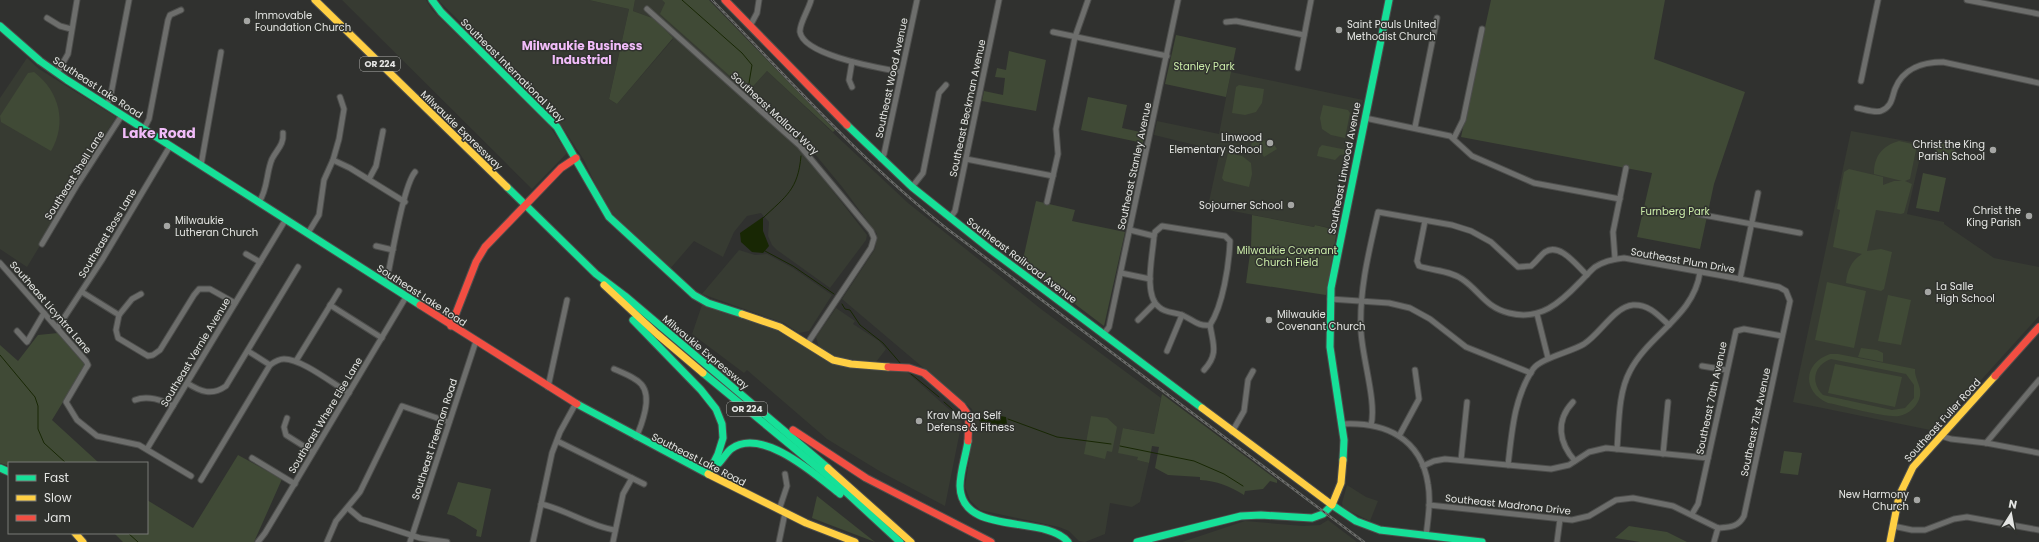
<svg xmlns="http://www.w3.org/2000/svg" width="2039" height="542" viewBox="0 0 2039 542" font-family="Poppins,sans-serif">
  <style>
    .built { fill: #373b32 }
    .green { fill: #404a36; fill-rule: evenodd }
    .water { fill: #182704 }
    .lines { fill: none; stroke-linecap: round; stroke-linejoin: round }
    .stream { stroke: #182704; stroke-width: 1 }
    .street-casing { stroke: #4d4e4c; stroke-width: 7 }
    .fast-casing { stroke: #4d4e4c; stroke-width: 9 }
    .slow-casing { stroke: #4d4e4c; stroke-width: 9 }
    .jam-casing { stroke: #4d4e4c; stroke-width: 9 }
    .street { stroke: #6d6e6c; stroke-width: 5 }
    .fast { stroke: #16e098; stroke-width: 7 }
    .slow { stroke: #ffcf43; stroke-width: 7 }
    .jam { stroke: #f24e42; stroke-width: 7 }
    .rail-casing { stroke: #6a6b69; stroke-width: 2.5 }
    .rail { stroke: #30322e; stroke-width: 1; stroke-dasharray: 3; stroke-linecap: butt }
    .poi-dot { fill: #a5a6a4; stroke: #30322e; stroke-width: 1.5 }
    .labels { text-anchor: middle; stroke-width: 3; stroke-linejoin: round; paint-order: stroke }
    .shield { fill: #30322e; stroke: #aeafad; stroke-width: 1 }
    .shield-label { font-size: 9px; font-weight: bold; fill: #e4e5e3 }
    .poi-label { font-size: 10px; fill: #e4e5e3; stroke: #30322e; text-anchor: start }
    .park-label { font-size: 10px; fill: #caeba8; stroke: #30322e }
    .street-label { font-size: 10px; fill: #e4e5e3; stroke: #30322e }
    .quarter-label { font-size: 12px; font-weight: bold; fill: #f1bcf9; stroke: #30322e }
    .district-label { font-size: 14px; font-weight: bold; fill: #f1bcf9; stroke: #30322e }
  </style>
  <rect width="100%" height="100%" fill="#30312f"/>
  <g class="built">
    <polygon points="342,0 426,0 432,10 549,125 567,153 532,189"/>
    <polygon points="438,0 589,0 629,9 609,99 617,104 673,39 655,19 633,11 635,0 662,0 748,92 767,71 908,203 1041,309 1161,398 1154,434 1123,428 1138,457 1138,460 1149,463 1140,502 1132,507 1110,503 1105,534 1085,542 1079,541 1069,531 1059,527 980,510 970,500 965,487 975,422 972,409 842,299 875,249 877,234 843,188 814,153 808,159 867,235 866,240 830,288 777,250 772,245 768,236 769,222 761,213 747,216 734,232 723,257 694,241 669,270 619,223 605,205 584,160 555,116"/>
    <polygon points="27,58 39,69 116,117 68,194 70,196 27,267 0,249 0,98"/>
    <polygon points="1231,72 1363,100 1336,229 1315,225 1314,227 1208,206 1220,151 1154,135 1157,121 1219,134"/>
    <polygon points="1851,131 1923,144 1907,214 1944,222 1944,224 1994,258 2039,267 2039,316 1935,431 1793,402"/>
    <polygon points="739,250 755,255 767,254 793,268 832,295 809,331 799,333 784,323 702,294"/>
    <polygon points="702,305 775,329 832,364 858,369 906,371 962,421 945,506 881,472 827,439 747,370 744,373 692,334"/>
    <polygon points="836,308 855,321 853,324 879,341 886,349 876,362 838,358 819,348 816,337"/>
    <polygon points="1347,485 1366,497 1378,501 1370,521 1343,508 1342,503"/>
    <polygon points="1328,520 1357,542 1182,542 1245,521 1303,526 1320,525"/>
  </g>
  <g class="green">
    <polygon points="589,0 635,0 633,11 655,19 673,38 617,104 609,99 629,9"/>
    <polygon points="662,0 709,0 835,130 833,132 767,71 748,92 660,14 665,3"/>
    <polygon points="1491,0 1665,0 1654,59 1745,92 1714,184 1700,249 1637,237 1652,173 1461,137"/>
    <polygon points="1176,35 1236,48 1226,97 1165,84"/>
    <polygon points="1009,51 1046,60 1036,111 982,101 984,91 1003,95 1005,78 995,77 997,68 1006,70"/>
    <path d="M 34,72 C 60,92 67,123 51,151 L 1,122 L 0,116 L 28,73 Z"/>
    <polygon points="1239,85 1264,89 1262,103 1256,112 1245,115 1232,113 1236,87"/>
    <polygon points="1088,97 1127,105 1122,128 1145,133 1143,143 1081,130"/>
    <polygon points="1323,105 1348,110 1350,113 1345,138 1331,135 1322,129 1320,118"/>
    <polygon points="1253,138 1272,142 1277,149 1264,157 1258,147 1251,146"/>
    <path d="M 1899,141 L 1917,145 L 1910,179 L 1905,181 L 1912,184 L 1904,213 L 1901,214 L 1876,210 L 1867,251 L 1881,249 L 1892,252 L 1884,289 L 1881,291 L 1846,283 C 1847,271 1851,261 1862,254 L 1833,247 L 1840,210 L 1837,209 L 1844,172 L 1849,169 L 1883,177 L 1883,185 L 1894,181 L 1902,181 L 1874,174 C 1874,156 1882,146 1899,141 Z"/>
    <polygon points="1938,142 1954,146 1955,152 1951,159 1943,159 1938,155 1937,151 1934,149 1934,146"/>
    <polygon points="1322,145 1347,150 1346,154 1340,155 1335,160 1317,156 1319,148"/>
    <polygon points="1228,153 1242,156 1251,163 1252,174 1249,187 1224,181 1222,178"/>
    <polygon points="1923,173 1946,178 1939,212 1916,208"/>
    <polygon points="1036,201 1075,210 1072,221 1125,232 1104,326 1022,264"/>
    <polygon points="1252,215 1314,227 1315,225 1337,230 1326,295 1246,283 1251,246"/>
    <polygon points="1827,282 1866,291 1854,348 1815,340"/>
    <polygon points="1888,295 1911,300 1901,345 1878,341"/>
    <polygon points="58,333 83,360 85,366 52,420 99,463 9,463 9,466 0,463 0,345 18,361 38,335"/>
    <polygon points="1861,348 1877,350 1883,353 1883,362 1858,357"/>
    <path d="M 1830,354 L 1838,354 L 1915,369 C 1914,378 1922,386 1920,396 C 1918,406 1909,414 1899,416 C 1886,418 1844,406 1828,403 C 1802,392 1803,363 1830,354 ZM 1831,359 L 1906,374 L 1914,385 L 1914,398 L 1905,408 L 1892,410 L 1823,395 C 1810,382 1814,365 1831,359 Z"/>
    <polygon points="1835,364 1902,377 1895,407 1828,393"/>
    <path d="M 1162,394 L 1277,480 L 1277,483 L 1270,481 L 1263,489 L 1245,491 L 1244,495 C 1229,486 1217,481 1200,480 L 1200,477 L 1168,475 L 1155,468 L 1159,447 L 1152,446 L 1149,463 L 1137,460 L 1138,457 L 1118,453 L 1123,428 L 1154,434 Z"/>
    <polygon points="1091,416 1107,418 1117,427 1112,452 1107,451 1105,459 1084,454"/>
    <polygon points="1784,451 1802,453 1798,475 1780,473"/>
    <polygon points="238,455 282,479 254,542 123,542 114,533 147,533 147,500 193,528"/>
    <polygon points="458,482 491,489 481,537 476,536 477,530 454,516 447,514"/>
    <polygon points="817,496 875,542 812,518"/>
    <polygon points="1629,526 1667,532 1687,542 1640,542 1615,538"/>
  </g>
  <g class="water">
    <polygon points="763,217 763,231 769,246 763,253 752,252 741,242 740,233"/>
    <polygon points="995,415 1006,417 1007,424 1002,424 997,429 979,421 979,419"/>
  </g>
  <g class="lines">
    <g class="stream">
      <polyline points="682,0 742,53 752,65 748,89"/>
      <polyline points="757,100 801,140"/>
      <path d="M 763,218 C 786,196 798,190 801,156"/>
      <polyline points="765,251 793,266 834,294"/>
      <polyline points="842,304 845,309 850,310 860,325 883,343 901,364"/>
      <polyline points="0,355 35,397 38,406 38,429 44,443 66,463"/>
      <polyline points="911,374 939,397"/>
      <polyline points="944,402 961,417"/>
      <polyline points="1008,419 1057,437 1111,444"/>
      <polyline points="1120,446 1194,461 1224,474 1243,486"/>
      <polyline points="128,533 138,542"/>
    </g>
    <defs>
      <g id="street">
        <path d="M 811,0 C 809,9 799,24 800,32 C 804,56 881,68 901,72"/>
        <polyline points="1967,0 2039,14"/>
        <polyline points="647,9 800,146 871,231 874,238 871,248 807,344"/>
        <polyline points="47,18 60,26 71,29"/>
        <polyline points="1226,22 1236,21 1304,35"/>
        <polyline points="750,26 757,13 759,0"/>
        <polyline points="1053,32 1167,56"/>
        <polyline points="1298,68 1311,0"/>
        <polyline points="57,73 68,54 77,0"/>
        <polyline points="1861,81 1878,0"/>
        <polyline points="852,87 849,80 852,62"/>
        <polyline points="107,105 111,94 129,0"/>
        <path d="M 1857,108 C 1864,109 1874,113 1881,111 C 1892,107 1892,97 1895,89 C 1903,68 1924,62 1943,62 L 2039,83"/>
        <polyline points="1365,118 1450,136 1472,156 1534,183 1620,199"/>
        <polyline points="1415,127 1437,18"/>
        <polyline points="144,129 149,119 168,20 170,15 181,10"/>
        <polyline points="1454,138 1463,120 1482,29"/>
        <polyline points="881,159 884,154 917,0"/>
        <polyline points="966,159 1053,176"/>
        <polyline points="333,160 350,168 405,202"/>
        <polyline points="201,165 221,52"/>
        <polyline points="369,179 376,166 383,131"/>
        <polyline points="912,187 923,173 939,93 946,85"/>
        <path d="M 259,202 C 268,189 266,173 272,159 C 277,149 284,145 283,133"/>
        <polyline points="1047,202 1058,154 1056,129 1075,37 1088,0"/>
        <polyline points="1698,214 1800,233"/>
        <polyline points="950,218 955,211 999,0"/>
        <path d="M 1425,221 L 1417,261 L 1419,266 C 1433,271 1449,270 1462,279 C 1480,291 1485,307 1509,313 C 1540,321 1560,303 1580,282 C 1585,277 1590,271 1595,267 C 1604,261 1614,259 1624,258 L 1740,279 L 1779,287 L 1786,291 L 1790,301 L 1744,516 C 1738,528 1728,527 1718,528"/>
        <path d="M 1162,226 L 1225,236 L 1230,241 C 1229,265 1223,305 1210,325 C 1198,327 1192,319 1182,315 C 1174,312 1165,313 1159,307 C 1143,295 1153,254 1154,236 L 1155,232 Z"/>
        <polyline points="1130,230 1154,236"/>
        <polyline points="308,233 319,215 324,180 333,160 339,139 344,109 340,97"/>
        <polyline points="42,244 77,185 122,115"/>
        <polyline points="376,246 393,250"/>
        <polyline points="246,254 260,262"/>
        <polyline points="1615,259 1613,232 1626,168"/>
        <polyline points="0,263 86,361 88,365 86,368 66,402 77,420 97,436 139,445 191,476"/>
        <polyline points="1121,273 1150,279"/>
        <polyline points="1740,279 1758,193"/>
        <path d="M 386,284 C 391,262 403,186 415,172"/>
        <polyline points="82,292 119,315"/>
        <polyline points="1330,299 1389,303 1410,308 1430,319 1466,347 1531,373"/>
        <polyline points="330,305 382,338"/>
        <polyline points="1537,314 1548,358"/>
        <polyline points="119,315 116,330 118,338 148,356 153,355 160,350 194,295 199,289 210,289 235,303"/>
        <polyline points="119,315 132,299 141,294"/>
        <polyline points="1138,320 1155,303"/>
        <polyline points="58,327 102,260 170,146"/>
        <polyline points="17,331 27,342 44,313"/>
        <polyline points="1103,335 1109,327 1178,0"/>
        <polyline points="248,351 270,365"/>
        <polyline points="1167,351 1182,315"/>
        <polyline points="296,361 339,291"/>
        <polyline points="1702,366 1726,370"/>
        <path d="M 614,369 C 637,379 651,383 645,411 C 643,420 640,429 636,437"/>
        <path d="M 1204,370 C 1219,354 1213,344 1210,325"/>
        <path d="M 187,383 C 201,392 212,396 226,386 L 298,267"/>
        <polyline points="548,387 567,300"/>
        <path d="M 135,400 C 147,395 163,400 173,406"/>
        <path d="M 1573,402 C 1555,421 1559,443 1575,461"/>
        <polyline points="287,418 284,427 286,435 313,452"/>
        <path d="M 1343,424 C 1385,422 1421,438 1428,484 C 1431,501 1428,519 1426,536"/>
        <path d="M 1371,425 C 1377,403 1362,357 1361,331 C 1359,290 1369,251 1378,212 L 1452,225 L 1471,231 L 1491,242 L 1518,267 L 1531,266 C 1536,262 1540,256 1545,252 C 1560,242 1577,266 1587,275"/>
        <polyline points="1232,432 1244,411 1248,380 1253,371"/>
        <polyline points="1399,436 1419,399 1415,370"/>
        <polyline points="1941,436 1951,439 1986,443 2039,453"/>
        <polyline points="557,441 644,484"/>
        <polyline points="1986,443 2039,380"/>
        <polyline points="147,449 286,219"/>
        <path d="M 1617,449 C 1619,424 1618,393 1630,371 C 1649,334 1694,316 1700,272"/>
        <polyline points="1663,454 1668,402"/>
        <polyline points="252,458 295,484"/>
        <polyline points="1461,460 1467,402"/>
        <path d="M 1508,465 C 1512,431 1514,398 1533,369 C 1541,358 1571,352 1584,344 C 1601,333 1614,307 1633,305 C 1649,304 1659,316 1669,325"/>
        <polyline points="1423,466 1434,461 1445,459 1551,469 1569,465 1589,452 1606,448 1708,458"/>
        <path d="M 201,480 L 270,365 C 274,362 278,359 284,359 C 302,359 333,384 349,393"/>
        <path d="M 541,504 C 567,510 589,526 615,530"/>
        <polyline points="1429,505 1572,520 1589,516 1616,500 1633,498 1673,506 1718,528"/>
        <polyline points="348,508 361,519 368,521 420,538 447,542"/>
        <polyline points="779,510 787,486 785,474"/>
        <polyline points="1692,514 1698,504 1736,331 1744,329 1782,336"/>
        <polyline points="1893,526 1912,530 1925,530 1954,519 1967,517 2039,530"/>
        <polyline points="258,542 265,533 406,297"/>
        <polyline points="327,542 336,521 360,492 402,406 449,422"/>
        <polyline points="410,542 476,341"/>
        <polyline points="533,542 552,453 560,432 576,403"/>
        <polyline points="613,542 623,494 632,478"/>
        <polyline points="779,542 785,513"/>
        <polyline points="1557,542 1560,519"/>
        <polyline points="1714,542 1718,528"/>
      </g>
      <g id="fast">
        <polyline points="432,0 441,12 557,127 609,217 694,295 708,303 742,314"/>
        <polyline points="0,26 40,61 67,80 420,305"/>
        <polyline points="847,125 912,187 991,250 1202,408"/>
        <polyline points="507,187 596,274 625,296 828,468"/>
        <polyline points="633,320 701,390 716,409 722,424 723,438 718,454 708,474"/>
        <polyline points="703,373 834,481 900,542"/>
        <polyline points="577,404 708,474"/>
        <path d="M 968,441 C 966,455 960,472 960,486 C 961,537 1045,514 1068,542"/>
        <polyline points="1343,460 1344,440 1330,347 1331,288 1389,0"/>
        <path d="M 719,463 C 723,459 727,452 731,449 C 762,426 817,476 840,494"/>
        <polyline points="0,468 9,472"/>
        <polyline points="1137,542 1241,516 1261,515 1312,518 1323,514 1332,505 1356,521 1380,530 1482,542"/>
      </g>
      <g id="slow">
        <polyline points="315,0 507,187"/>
        <polyline points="604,285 657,334 703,373"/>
        <polyline points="742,314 780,327 833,360 851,364 888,367"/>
        <polyline points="1202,408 1332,505 1341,483 1343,460"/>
        <polyline points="828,468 911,542"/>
        <polyline points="708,474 806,523 855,542"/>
        <polyline points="75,533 83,542"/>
        <polyline points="1890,542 1899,496 1913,467 1995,376"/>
      </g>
      <g id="jam">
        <polyline points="725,0 847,125"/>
        <polyline points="420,305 577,404"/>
        <polyline points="451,326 476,262 485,247 561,168 576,158"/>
        <polyline points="888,367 909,368 924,373 962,406 969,416 968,441"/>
        <polyline points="1995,376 2039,327"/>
        <polyline points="793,430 866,478 991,542"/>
      </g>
    </defs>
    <use href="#street" class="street-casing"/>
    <use href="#fast" class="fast-casing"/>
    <use href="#slow" class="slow-casing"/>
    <use href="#jam" class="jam-casing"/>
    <use href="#street" class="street"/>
    <use href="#fast" class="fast"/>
    <use href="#slow" class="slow"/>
    <use href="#jam" class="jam"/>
    <defs>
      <path id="rail" d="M 712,0 C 788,78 860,160 946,228 L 1364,542"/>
    </defs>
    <use href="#rail" class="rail-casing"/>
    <use href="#rail" class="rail"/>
  </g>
  <g class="poi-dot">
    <circle cx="247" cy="21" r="4"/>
    <circle cx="1339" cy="30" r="4"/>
    <circle cx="1270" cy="143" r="4"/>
    <circle cx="1993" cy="150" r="4"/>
    <circle cx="1291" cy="205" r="4"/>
    <circle cx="2029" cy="216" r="4"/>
    <circle cx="167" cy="226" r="4"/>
    <circle cx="1928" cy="292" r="4"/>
    <circle cx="1269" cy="320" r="4"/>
    <circle cx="919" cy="421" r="4"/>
    <circle cx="1917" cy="500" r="4"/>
  </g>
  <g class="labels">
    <g class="shield">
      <rect x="360" y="57" width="40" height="14" rx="3"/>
      <rect x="727" y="402" width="40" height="14" rx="3"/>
    </g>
    <g class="shield-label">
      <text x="380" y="67">OR 224</text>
      <text x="747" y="412">OR 224</text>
    </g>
    <g class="poi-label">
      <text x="255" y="19">Immovable<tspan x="255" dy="12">Foundation Church</tspan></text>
      <text x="1347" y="28">Saint Pauls United<tspan x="1347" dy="12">Methodist Church</tspan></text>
      <text x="1262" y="141" text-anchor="end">Linwood<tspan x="1262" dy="12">Elementary School</tspan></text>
      <text x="1985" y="148" text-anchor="end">Christ the King<tspan x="1985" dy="12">Parish School</tspan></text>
      <text x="1283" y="209" text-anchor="end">Sojourner School</text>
      <text x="2021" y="214" text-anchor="end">Christ the<tspan x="2021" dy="12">King Parish</tspan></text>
      <text x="175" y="224">Milwaukie<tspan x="175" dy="12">Lutheran Church</tspan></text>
      <text x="1936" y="290">La Salle<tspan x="1936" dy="12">High School</tspan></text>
      <text x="1277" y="318">Milwaukie<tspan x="1277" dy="12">Covenant Church</tspan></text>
      <text x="927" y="419">Krav Maga Self<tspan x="927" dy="12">Defense &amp; Fitness</tspan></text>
      <text x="1909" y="498" text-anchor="end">New Harmony<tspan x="1909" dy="12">Church</tspan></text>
    </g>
    <g class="park-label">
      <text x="1204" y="70">Stanley Park</text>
      <text x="1675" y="215">Furnberg Park</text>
      <text x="1287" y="254">Milwaukie Covenant<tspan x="1287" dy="12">Church Field</tspan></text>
    </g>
    <g class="street-label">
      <text transform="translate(513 70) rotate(45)" y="4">Southeast International Way</text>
      <text transform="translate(891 78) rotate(-78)" y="4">Southeast Wood Avenue</text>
      <text transform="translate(98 87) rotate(33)" y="4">Southeast Lake Road</text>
      <text transform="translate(967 108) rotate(-78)" y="4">Southeast Beckman Avenue</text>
      <text transform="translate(775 113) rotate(43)" y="4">Southeast Mallard Way</text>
      <text transform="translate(462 130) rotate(44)" y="4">Milwaukie Expressway</text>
      <text transform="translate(1134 166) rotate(-78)" y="4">Southeast Stanley Avenue</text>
      <text transform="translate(1344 168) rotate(-79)" y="4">Southeast Linwood Avenue</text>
      <text transform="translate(74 175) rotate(-58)" y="4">Southeast Shell Lane</text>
      <text transform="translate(107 233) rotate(-59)" y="4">Southeast Boss Lane</text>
      <text transform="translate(1022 260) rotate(37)" y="4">Southeast Railroad Avenue</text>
      <text transform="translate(1683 260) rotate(10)" y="4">Southeast Plum Drive</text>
      <text transform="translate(422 295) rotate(33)" y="4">Southeast Lake Road</text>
      <text transform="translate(51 307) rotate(49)" y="4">Southeast Licyntra Lane</text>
      <text transform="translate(195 352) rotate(-59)" y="4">Southeast Vernie Avenue</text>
      <text transform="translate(706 352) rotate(40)" y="4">Milwaukie Expressway</text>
      <text transform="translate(1711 398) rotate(-78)" y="4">Southeast 70th Avenue</text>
      <text transform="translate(325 415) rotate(-59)" y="4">Southeast Where Else Lane</text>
      <text transform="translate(1942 420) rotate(-48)" y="4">Southeast Fuller Road</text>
      <text transform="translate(1755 422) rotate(-78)" y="4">Southeast 71st Avenue</text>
      <text transform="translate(434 439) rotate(-72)" y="4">Southeast Freeman Road</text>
      <text transform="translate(699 459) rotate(27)" y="4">Southeast Lake Road</text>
      <text transform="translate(1508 504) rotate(6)" y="4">Southeast Madrona Drive</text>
    </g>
    <g class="quarter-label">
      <text x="582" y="50">Milwaukie Business<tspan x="582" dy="14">Industrial</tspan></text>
    </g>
    <g class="district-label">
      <text x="159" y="138">Lake Road</text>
    </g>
  </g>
  <rect x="8" y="462" width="140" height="72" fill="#30322e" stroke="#787a76"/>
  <rect x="16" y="475" width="20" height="6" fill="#16e098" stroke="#787a76"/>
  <text x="44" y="482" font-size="12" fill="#e4e5e3">Fast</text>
  <rect x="16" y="495" width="20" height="6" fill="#ffcf43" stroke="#787a76"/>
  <text x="44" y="502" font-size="12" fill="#e4e5e3">Slow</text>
  <rect x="16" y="515" width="20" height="6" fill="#f24e42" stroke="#787a76"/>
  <text x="44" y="522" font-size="12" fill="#e4e5e3">Jam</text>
  <g transform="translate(2011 514) rotate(11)" stroke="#30322e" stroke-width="3" paint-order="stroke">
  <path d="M0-3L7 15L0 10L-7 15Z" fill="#e4e5e3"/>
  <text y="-6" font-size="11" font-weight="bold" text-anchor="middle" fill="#e4e5e3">N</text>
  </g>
</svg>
